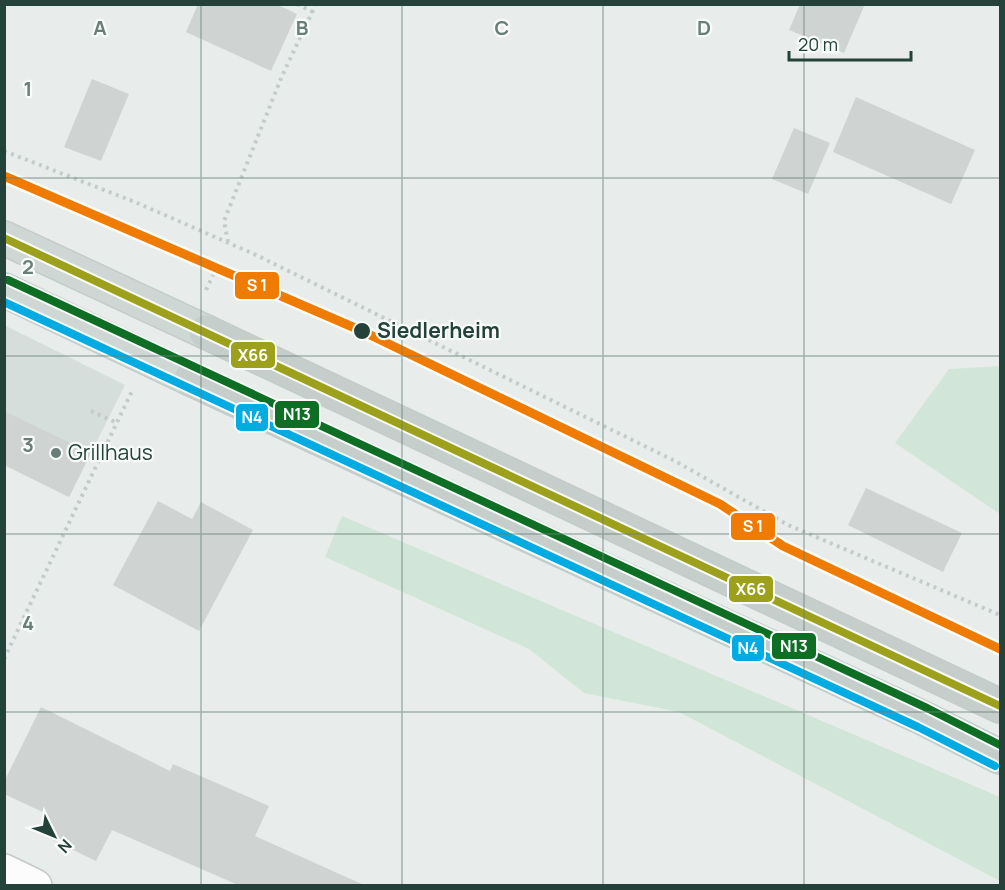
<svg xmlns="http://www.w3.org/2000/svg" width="1005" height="890" viewBox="0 0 1005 890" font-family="Manrope,sans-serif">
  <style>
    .built { fill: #d6dedb }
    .green { fill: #d1e6d8 }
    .building { fill: #cfd4d2 }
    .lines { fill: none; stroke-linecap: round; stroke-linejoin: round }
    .minor-casing { stroke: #c5cac8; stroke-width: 36 }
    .primary-casing { stroke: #c3ccc9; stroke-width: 36 }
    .trunk-casing { stroke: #c3ccc9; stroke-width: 36 }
    .path { stroke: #c3ccca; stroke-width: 4; stroke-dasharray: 3 4.5; stroke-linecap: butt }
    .minor { stroke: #fcfcfc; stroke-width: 33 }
    .primary { stroke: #cfd7d5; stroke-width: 33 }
    .trunk { stroke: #c6cecc; stroke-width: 33 }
    .bus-1-casing { stroke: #f7fbf9; stroke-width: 12 }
    .bus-2-casing { stroke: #f7fbf9; stroke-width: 12 }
    .bus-3-casing { stroke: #f7fbf9; stroke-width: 12 }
    .bus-1 { stroke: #9ca01a; stroke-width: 8 }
    .bus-2 { stroke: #02abe2; stroke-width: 8 }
    .bus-3 { stroke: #0e6f24; stroke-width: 8 }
    .rail-1-casing { stroke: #f7fbf9; stroke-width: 14 }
    .rail-1 { stroke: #ef7c00; stroke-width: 9 }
    .grid { fill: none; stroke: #697e78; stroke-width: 1.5; stroke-opacity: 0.55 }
    .stop-dot { fill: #24423a; stroke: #f7fbf9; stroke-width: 2 }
    .poi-dot { fill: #697e78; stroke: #f7fbf9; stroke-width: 2 }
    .labels { text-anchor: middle; stroke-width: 4.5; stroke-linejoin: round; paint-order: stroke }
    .stop-label { font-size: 21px; font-weight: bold; fill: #24423a; stroke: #f7fbf9; text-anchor: start }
    .poi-label { font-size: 21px; fill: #24423a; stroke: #f7fbf9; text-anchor: start }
    .grid-label { font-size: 20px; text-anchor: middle; font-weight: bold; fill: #697e78; stroke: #f7fbf9; stroke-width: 4.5; stroke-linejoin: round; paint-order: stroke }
    .line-badge { stroke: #f7fbf9; stroke-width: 2 }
    .badge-label { font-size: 16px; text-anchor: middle; font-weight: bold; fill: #fff }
  </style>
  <rect width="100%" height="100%" fill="#e8edeb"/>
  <polygon class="built" points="4,325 125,385 69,497 5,465"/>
  <g class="green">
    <polygon points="1000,366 1000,514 895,443 949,369"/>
    <polygon points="342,516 1000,797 1000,881 679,712 584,693 529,649 325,557"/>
  </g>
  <g class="building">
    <polygon points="198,4 276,4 297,14 271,71 186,32"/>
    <polygon points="800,4 865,4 844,53 789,30"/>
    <polygon points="92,79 129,94 101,161 64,147"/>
    <polygon points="856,97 975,150 951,204 833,152"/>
    <polygon points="794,128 830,143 808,194 772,179"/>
    <polygon points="4,411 91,453 69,497 4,465"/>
    <polygon points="866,488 962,533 943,572 848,525"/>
    <polygon points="158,501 192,519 201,502 253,530 199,631 113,585"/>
    <polygon points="41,707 170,771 173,764 269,806 255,836 364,885 238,885 112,830 96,861 38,833 47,814 4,794 4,782"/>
  </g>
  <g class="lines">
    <defs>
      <polyline id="minor" points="4,871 35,886"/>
      <g id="primary">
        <polyline points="4,238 206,332"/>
        <polyline points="4,290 191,379"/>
      </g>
      <g id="trunk">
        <polyline points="206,332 1000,706"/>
        <polyline points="191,379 923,718 1000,757"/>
      </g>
    </defs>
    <use href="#minor" class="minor-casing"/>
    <use href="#primary" class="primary-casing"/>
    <use href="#trunk" class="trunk-casing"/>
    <g class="path">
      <polyline points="297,4 313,12"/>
      <polyline points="4,151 135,202 254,254 675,461 788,525 1000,615"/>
      <polyline points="228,242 224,221 282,76 316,4"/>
      <polyline points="206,290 213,275"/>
      <polyline points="91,411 117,423"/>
      <polyline points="4,659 132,391"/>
    </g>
    <use href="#minor" class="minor"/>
    <use href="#primary" class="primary"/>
    <use href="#trunk" class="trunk"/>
    <defs>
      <polyline id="bus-1" points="4,238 1000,706"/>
      <polyline id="bus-2" points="4,302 918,727 995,766"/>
      <polyline id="bus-3" points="8,280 927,708 1000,745"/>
    </defs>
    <use href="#bus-1" class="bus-1-casing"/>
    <use href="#bus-2" class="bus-2-casing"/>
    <use href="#bus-3" class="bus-3-casing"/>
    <use href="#bus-1" class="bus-1"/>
    <use href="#bus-2" class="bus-2"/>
    <use href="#bus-3" class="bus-3"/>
    <defs>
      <polyline id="rail-1" points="4,176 362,331 720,504 783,546 1000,649"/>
    </defs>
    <use href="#rail-1" class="rail-1-casing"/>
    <use href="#rail-1" class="rail-1"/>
  </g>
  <path class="grid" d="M 201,4 L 201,886M 402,4 L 402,886M 603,4 L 603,886M 804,4 L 804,886M 4,178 L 1000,178M 4,356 L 1000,356M 4,534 L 1000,534M 4,712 L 1000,712"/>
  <circle class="stop-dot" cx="362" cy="331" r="9"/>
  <circle class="poi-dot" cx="56" cy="453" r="6"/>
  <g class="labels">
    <g class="stop-label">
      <text x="377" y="338">Siedlerheim</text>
    </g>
    <g class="poi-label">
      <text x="68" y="460">Grillhaus</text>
    </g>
  </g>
  <g class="grid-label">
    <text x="100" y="35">A</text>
    <text x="302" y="35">B</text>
    <text x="502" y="35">C</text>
    <text x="704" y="35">D</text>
    <text x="28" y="96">1</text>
    <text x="28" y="274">2</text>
    <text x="28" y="452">3</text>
    <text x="28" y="630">4</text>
  </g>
  <g class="line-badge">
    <rect x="234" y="271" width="46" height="29" rx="6" fill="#ef7c00"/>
    <rect x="230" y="341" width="46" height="28" rx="6" fill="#9ca01a"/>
    <rect x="274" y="400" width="46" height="29" rx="6" fill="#0e6f24"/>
    <rect x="235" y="403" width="34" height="29" rx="6" fill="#02abe2"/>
    <rect x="730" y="512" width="46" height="29" rx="6" fill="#ef7c00"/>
    <rect x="728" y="575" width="46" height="28" rx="6" fill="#9ca01a"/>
    <rect x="771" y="632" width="46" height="28" rx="6" fill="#0e6f24"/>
    <rect x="731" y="634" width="34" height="28" rx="6" fill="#02abe2"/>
  </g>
  <g class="badge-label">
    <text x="257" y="291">S 1</text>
    <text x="253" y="361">X66</text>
    <text x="297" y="420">N13</text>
    <text x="252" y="423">N4</text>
    <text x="753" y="532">S 1</text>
    <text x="751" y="595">X66</text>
    <text x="794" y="652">N13</text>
    <text x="748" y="654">N4</text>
  </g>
  <rect width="1005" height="890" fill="none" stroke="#24423a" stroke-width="12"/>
  <g transform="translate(54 836) rotate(133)" stroke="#f7fbf9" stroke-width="4.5" paint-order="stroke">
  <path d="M0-4.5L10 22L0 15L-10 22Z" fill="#24423a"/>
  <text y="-9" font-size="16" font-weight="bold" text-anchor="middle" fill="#24423a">N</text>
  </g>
  <path d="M789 51v9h122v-9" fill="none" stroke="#24423a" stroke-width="3"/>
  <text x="798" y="51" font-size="18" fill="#24423a" stroke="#f7fbf9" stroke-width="4.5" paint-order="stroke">20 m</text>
</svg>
